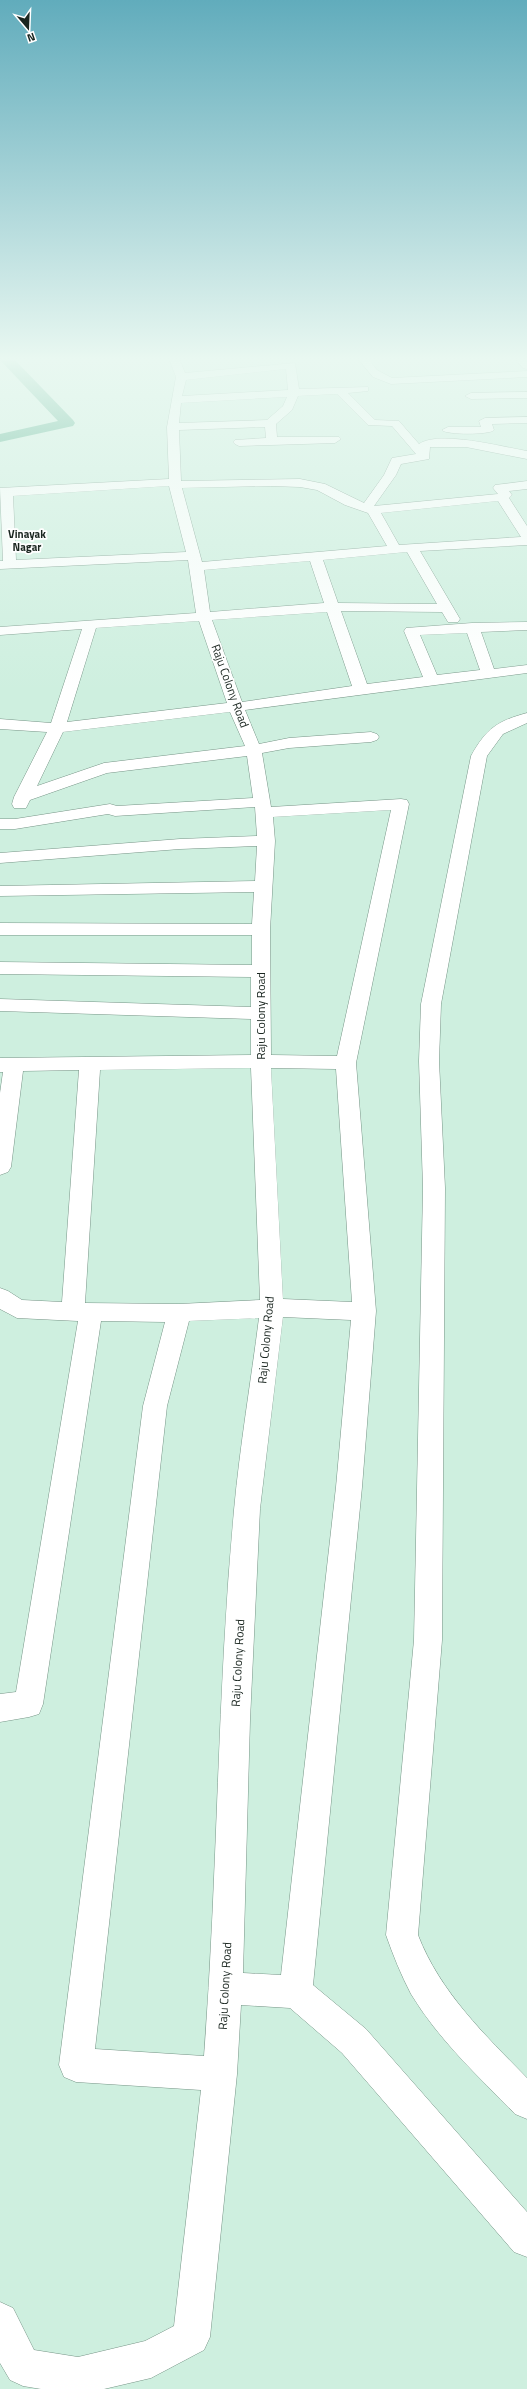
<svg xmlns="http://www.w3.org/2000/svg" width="527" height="2389" viewBox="0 0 527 2389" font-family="'Titillium Web',sans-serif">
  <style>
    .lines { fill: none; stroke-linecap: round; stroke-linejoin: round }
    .canal { fill: #38a17a; fill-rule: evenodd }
    .minor-casing { stroke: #779587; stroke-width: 1 }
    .major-casing { stroke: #3a8c6c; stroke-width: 1 }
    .minor { fill: #fff; fill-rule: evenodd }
    .major { fill: #94dbbf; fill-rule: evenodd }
    .labels { text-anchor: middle; stroke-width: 3.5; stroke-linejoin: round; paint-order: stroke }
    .far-neighbourhood-label { font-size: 11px; font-weight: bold; fill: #1a2620; stroke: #fff }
    .street-label { font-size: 12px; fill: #1a2620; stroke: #fff }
  </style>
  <rect width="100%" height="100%" fill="#ceefdf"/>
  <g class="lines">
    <polygon class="canal" points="0,356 11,356 73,420 75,423 73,426 0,442 0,434 58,421 0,360"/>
    <defs>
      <g id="minor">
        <path d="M 168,356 L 178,356 L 185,373 L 295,363 L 299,389 L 368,387 L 368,391 L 348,393 L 375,420 L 399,421 L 419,444 C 439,430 503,447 527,451 L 527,459 L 466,447 L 430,447 L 429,459 L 401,464 L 396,475 L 374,506 L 498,494 L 493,488 L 495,485 L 527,481 L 527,489 L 509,491 L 512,495 L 509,498 L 527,526 L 527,545 L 420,551 L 460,619 L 458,622 L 448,622 L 442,612 L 341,611 L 367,684 L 423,677 L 404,631 L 406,628 L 472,623 L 527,622 L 527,630 L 481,632 L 494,669 L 527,665 L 527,673 L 245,710 L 259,744 L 289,738 L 371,732 L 377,734 L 379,737 L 377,740 L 371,742 L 289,748 L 262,753 L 271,807 L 401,799 L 407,800 L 409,804 L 356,1063 L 376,1311 L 362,1487 L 313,1985 L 366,2029 L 527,2212 L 527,2257 L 514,2252 L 342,2053 L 290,2008 L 241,2005 L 237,2074 L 210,2337 L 204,2350 L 151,2378 L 104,2389 L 41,2389 L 23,2386 L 10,2380 L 0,2363 L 0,2302 L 13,2308 L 34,2350 L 78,2357 L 145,2341 L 174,2326 L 201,2090 L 76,2082 L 64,2077 L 59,2065 L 143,1406 L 165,1322 L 101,1321 L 43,1704 L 39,1714 L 29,1717 L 0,1722 L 0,1694 L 16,1692 L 78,1321 L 17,1318 L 0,1309 L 0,1288 L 8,1291 L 22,1300 L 62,1302 L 79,1070 L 23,1071 L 11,1167 L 8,1172 L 0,1175 L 0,1093 L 3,1072 L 0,1072 L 0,1058 L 251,1055 L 251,1019 L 0,1011 L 0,999 L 251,1007 L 251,977 L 0,974 L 0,962 L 252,965 L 252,935 L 0,935 L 0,923 L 252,924 L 254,892 L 0,896 L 0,886 L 255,881 L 257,846 L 180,849 L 0,863 L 0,853 L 180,839 L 257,836 L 255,807 L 115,816 L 108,814 L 15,829 L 0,829 L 0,819 L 15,819 L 110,804 L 117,806 L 253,798 L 247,756 L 107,773 L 30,800 L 26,808 L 14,808 L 12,804 L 14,797 L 47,732 L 0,729 L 0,719 L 51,723 L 82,629 L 0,635 L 0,627 L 196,613 L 188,560 L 0,569 L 0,561 L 3,561 L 0,488 L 169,479 L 167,427 L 176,377 ZM 286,369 L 288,390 L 182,396 L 186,380 ZM 337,394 L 368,425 L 392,426 L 416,454 L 392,458 L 384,475 L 364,503 L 325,484 L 300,479 L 181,481 L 179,430 L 265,427 L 266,438 L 235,440 L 233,442 L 235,444 L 239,446 L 335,443 L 341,439 L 339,437 L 277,437 L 276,424 L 292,410 L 298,396 ZM 287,397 L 283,406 L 267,420 L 179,423 L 181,403 ZM 169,486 L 186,552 L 16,560 L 13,496 ZM 271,486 L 300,487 L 317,490 L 345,505 L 368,513 L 387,546 L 202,562 L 182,488 ZM 498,501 L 521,537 L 399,545 L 381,513 ZM 407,552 L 437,604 L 338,603 L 323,560 ZM 310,561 L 324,603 L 210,612 L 204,570 ZM 327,612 L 352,686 L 242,702 L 212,620 ZM 199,621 L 227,703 L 67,722 L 96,628 ZM 467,633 L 480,670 L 437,675 L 420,635 ZM 230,712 L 245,746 L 104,763 L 37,786 L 63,732 ZM 391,810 L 337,1056 L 271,1055 L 270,930 L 275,841 L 273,817 ZM 251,1068 L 260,1300 L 179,1304 L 85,1303 L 100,1070 ZM 271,1068 L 336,1069 L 352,1302 L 283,1299 ZM 283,1317 L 351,1320 L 336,1487 L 281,1975 L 243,1973 L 250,1720 L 260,1509 ZM 259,1318 C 251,1381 240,1445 234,1510 C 217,1691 218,1874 204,2056 L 95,2049 L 167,1406 L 189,1321 Z"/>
        <polygon points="356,356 366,356 377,370 392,378 527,371 527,377 391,384 373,377"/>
        <polygon points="513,356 524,356 527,360 527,369 523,368"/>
        <polygon points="527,392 527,398 471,399 465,396 471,393"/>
        <path d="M 527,417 L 527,423 L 492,424 L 494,430 C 490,435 446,435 442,430 L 448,427 L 481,427 L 479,421 L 485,418 Z"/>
        <path d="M 527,713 L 527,723 L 503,734 L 487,756 L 441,1004 L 439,1061 L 445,1188 L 442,1640 L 418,1935 C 440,1992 485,2035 527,2078 L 527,2119 L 515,2114 C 478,2076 438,2039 411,1994 C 401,1975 393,1955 386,1935 L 414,1640 L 423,1188 L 419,1061 L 421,1004 L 471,756 C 486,729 497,721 527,713 Z"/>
      </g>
      <polygon id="major" points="0,356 11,356 0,360"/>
    </defs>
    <use href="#minor" class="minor-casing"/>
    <use href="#major" class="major-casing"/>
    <use href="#minor" class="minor"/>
    <use href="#major" class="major"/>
  </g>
  <linearGradient id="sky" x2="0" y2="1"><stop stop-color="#61acbc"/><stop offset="0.52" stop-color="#e9f8f1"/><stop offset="1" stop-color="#e9f8f1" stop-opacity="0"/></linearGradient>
  <rect width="527" height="690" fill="url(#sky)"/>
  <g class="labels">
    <g class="far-neighbourhood-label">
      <text x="27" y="538">Vinayak<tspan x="27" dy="13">Nagar</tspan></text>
    </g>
    <g class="street-label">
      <text transform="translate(230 686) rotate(70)" y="4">Raju Colony Road</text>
      <text transform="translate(261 1016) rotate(-90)" y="4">Raju Colony Road</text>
      <text transform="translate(266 1340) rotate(-85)" y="4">Raju Colony Road</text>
      <text transform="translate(238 1663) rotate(-87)" y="4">Raju Colony Road</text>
      <text transform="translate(225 1986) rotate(-87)" y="4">Raju Colony Road</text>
    </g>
  </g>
  <g transform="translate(28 28) rotate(161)" stroke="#ffffff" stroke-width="3" paint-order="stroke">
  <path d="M0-3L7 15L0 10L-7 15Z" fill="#1a2620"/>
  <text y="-6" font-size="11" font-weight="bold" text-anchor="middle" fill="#1a2620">N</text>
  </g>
</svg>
